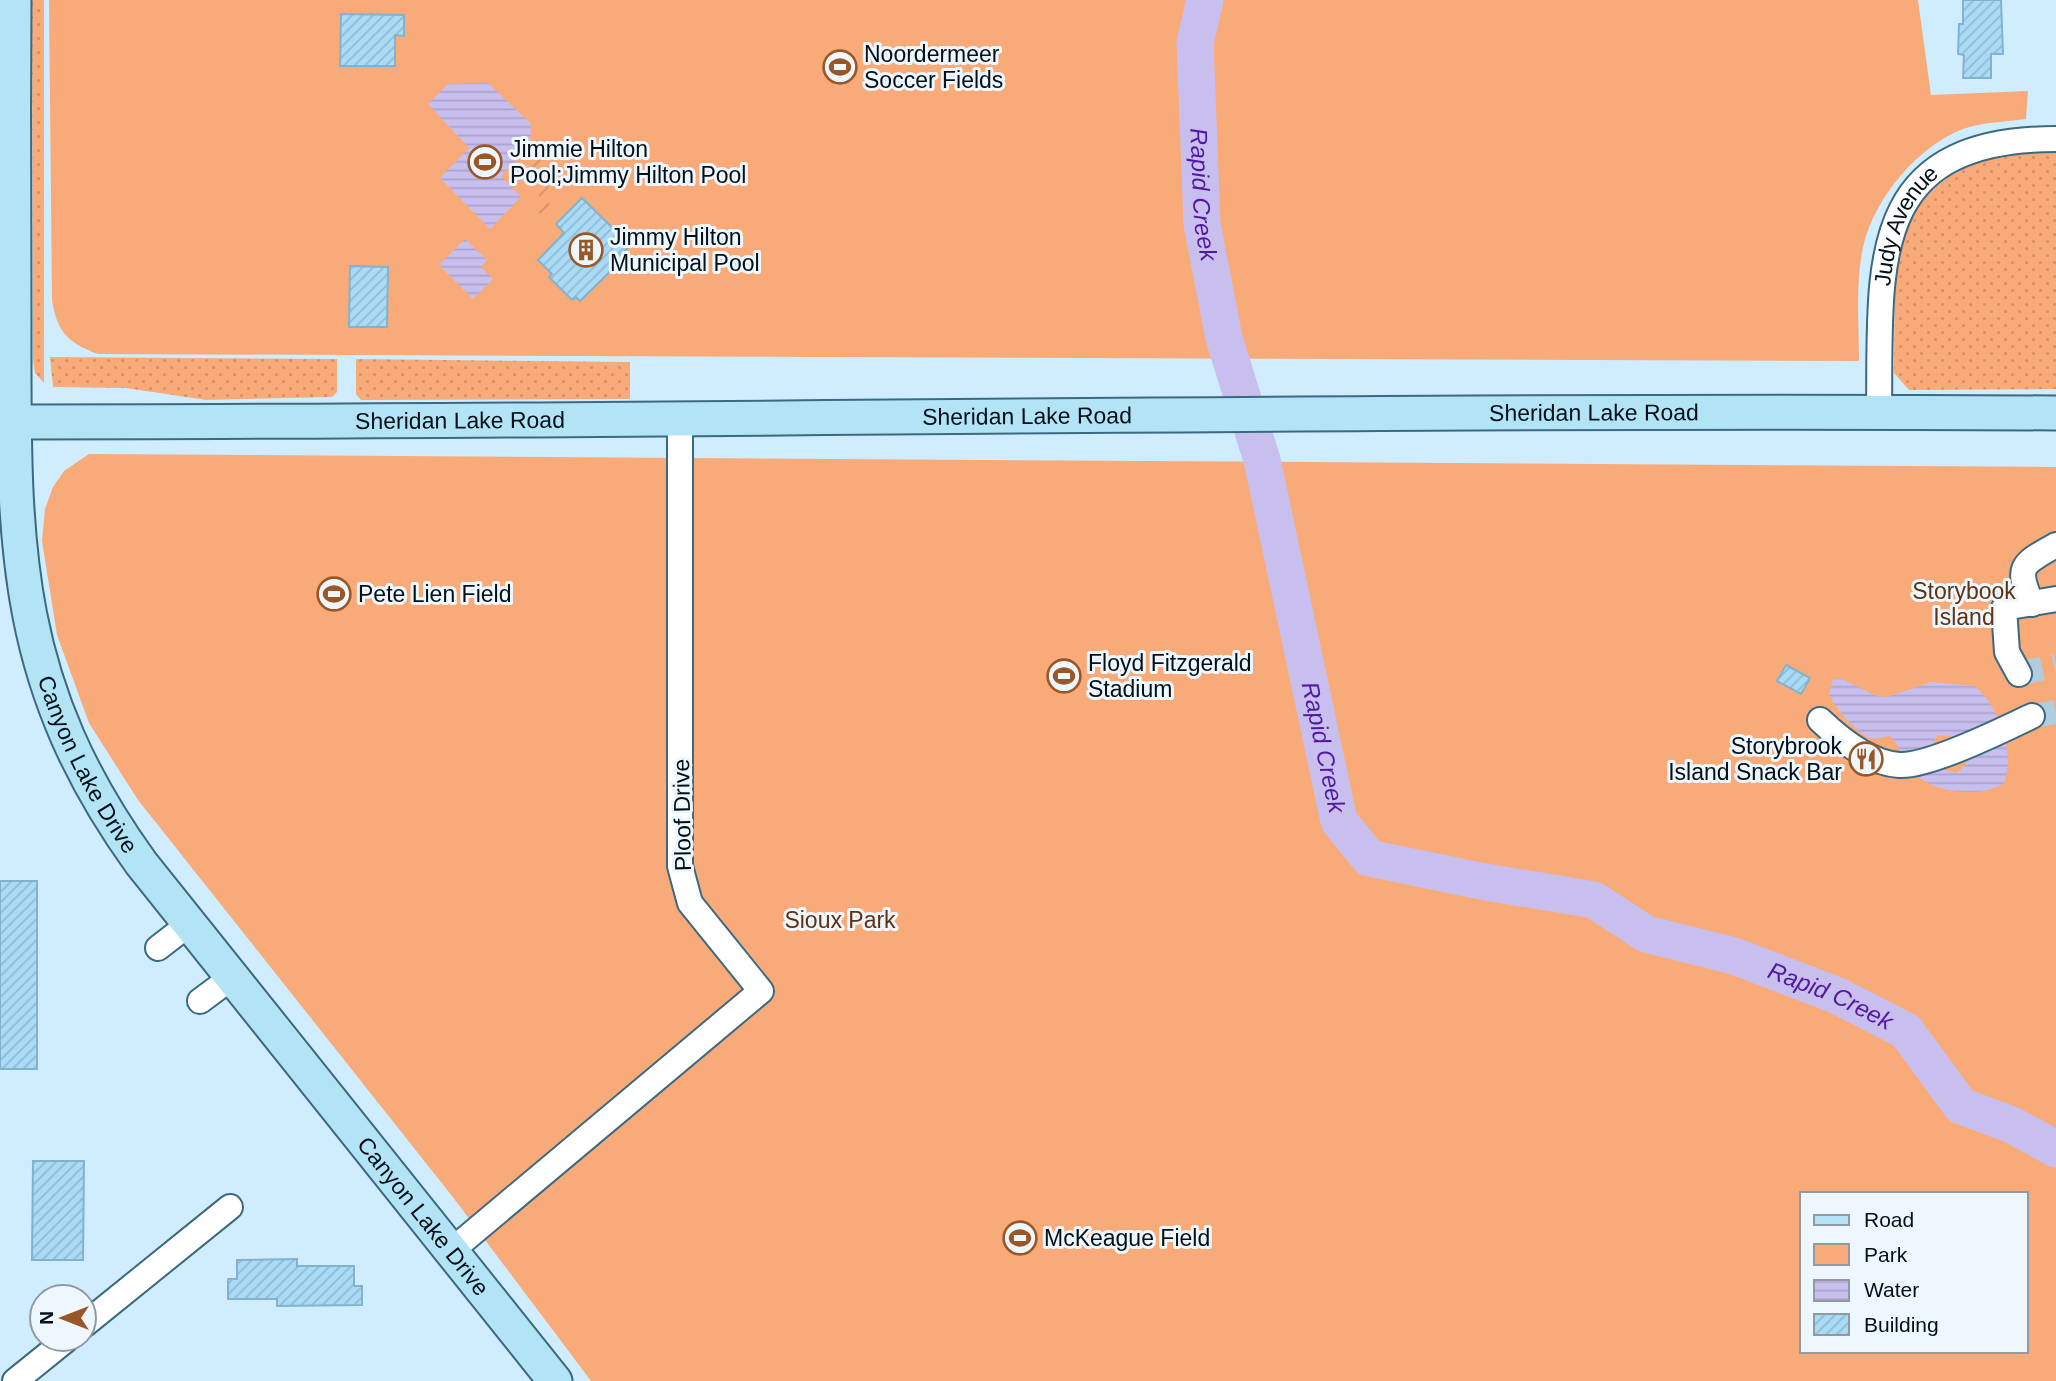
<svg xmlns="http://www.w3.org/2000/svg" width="2056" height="1381" viewBox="0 0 2056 1381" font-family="Arial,sans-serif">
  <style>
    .grass { fill: url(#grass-dots) }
    .park { fill: #f8ab78; fill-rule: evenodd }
    .garden { fill: url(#garden-furrows) }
    .water { fill: url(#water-rules); fill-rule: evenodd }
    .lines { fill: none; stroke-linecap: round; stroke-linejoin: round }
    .river { stroke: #c8bfee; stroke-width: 37 }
    .building { fill: url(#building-hatch); stroke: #82b2cd; stroke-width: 2 }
    .street-tunnel { stroke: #b1ccdc; stroke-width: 24; stroke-dasharray: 24 12; stroke-linecap: butt }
    .street-casing { stroke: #3b6981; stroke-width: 28 }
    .secondary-casing { stroke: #3b6981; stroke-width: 37 }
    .street { stroke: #fff; stroke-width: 24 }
    .secondary { stroke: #b3e4f6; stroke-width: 33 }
    .labels { text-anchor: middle; stroke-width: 6; stroke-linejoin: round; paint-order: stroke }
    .poi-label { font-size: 23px; fill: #011019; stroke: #eef7fd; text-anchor: start }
    .street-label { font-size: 23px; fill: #011019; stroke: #eef7fd }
    .park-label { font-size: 23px; fill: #5e3212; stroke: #eef7fd }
    .water-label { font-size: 24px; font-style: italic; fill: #5118a1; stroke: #eef7fd }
  </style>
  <defs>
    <pattern id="grass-dots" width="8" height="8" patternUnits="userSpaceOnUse" patternTransform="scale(1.75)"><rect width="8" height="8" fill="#f8ab78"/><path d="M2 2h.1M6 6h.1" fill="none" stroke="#d39267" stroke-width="1.8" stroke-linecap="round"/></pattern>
    <pattern id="garden-furrows" width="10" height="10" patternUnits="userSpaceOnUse" patternTransform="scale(1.75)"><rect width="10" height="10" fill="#f8ab78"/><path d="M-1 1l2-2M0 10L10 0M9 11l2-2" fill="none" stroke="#d39267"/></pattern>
    <pattern id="water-rules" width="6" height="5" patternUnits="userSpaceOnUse" patternTransform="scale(1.75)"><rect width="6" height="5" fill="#c8bfee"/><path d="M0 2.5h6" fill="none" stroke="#aaa3cc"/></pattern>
    <pattern id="building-hatch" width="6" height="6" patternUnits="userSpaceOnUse" patternTransform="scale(1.75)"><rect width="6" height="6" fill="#a9daf6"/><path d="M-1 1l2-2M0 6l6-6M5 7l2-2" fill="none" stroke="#90bad2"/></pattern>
  </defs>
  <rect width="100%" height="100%" fill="#d0edff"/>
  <g class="grass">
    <polygon points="32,0 44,0 44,383 35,373 33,361"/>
    <path d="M 2005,153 L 2056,153 L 2056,389 L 1909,390 L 1894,373 C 1896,269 1883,186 2005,153 Z"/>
    <polygon points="50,357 337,359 337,392 332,397 206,400 126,388 53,387"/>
    <polygon points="356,359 630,362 630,399 361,400 356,394"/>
  </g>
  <g class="park">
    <path d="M 49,0 L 1918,0 L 1931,95 L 2028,91 L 2026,119 C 2007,122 1982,122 1963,129 C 1918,146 1876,197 1864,243 C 1855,280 1859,323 1859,361 L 98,354 C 68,343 57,332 52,300 Z"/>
    <path d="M 89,454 L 2056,467 L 2056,1381 L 591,1381 L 452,1196 L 138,800 L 89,723 L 57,635 L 42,541 L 45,509 L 53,487 L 64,471 ZM 1802,1194 L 2026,1194 L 2026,1351 L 1802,1351 Z"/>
  </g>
  <polygon class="garden" points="539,155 549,163 548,202 553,207 543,217 539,213 539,192 520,172"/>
  <g class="water">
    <polygon points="488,83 531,124 530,146 501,176 521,197 490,229 440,178 469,148 428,104 448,84"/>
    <polygon points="465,239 487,260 481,267 493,279 473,299 439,265"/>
    <path d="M 1840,678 L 1876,696 L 1887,697 L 1931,682 L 1974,686 C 1998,703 2017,757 2003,784 C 1977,799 1930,793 1910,769 C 1902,759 1900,745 1890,736 C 1885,736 1878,739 1873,739 C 1861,738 1831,704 1829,693 L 1833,680 ZM 1938,735 L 1957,737 L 1967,756 L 1967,763 L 1957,773 L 1939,769 C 1935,757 1928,745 1938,735 Z"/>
  </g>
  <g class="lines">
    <path class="river" id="s1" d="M 1205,0 L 1195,43 L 1202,224 L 1224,338 L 1262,460 L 1339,821 L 1369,858 L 1480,881 L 1594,900 L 1646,934 L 1734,956 L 1838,996 L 1906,1031 L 1961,1106 L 2012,1125 L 2056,1149"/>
  </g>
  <g class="building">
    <polygon points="1963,0 2001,0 2003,54 1991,54 1991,78 1963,78 1964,55 1958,54 1959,24 1963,24"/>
    <polygon points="341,14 404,15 404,36 395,35 395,66 340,66"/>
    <polygon points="582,198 630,245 621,255 624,258 580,301 576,297 572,300 549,277 552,274 538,260 564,233 556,224"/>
    <polygon points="350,266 388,267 387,327 349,327"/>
    <polygon points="1786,665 1810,678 1801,694 1777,681"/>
    <rect x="0" y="881" width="37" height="188"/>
    <polygon points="33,1161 84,1161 83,1260 32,1260"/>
    <polygon points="297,1259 297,1266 354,1266 354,1286 362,1286 362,1305 277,1306 277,1299 228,1299 228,1279 237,1279 237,1260"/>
  </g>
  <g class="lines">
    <g class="street-tunnel">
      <polyline points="2019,674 2056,665"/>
      <polyline points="2032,716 2056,712"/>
    </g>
    <defs>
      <g id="street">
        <path id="s2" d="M 1879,412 C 1881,267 1864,139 2056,139"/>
        <path d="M 2032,604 C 2015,566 2022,564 2056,545"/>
        <polyline points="2019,674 2007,652 2004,608 2056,599"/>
        <path d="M 1820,720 C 1841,740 1869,763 1899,765 C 1928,767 2003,730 2032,716"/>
        <polyline points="158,948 189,924"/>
        <polyline points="200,1001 231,978"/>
        <polyline points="451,1251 761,991 690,903 680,866 680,419"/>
        <polyline points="84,1325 230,1207"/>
        <polyline points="15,1381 67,1339"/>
      </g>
      <g id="secondary">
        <path id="s3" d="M 14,0 C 13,108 14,216 14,324 C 14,539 9,680 141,863 L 555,1381"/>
        <path id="s4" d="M 0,422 C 685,422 1371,409 2056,413"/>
      </g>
    </defs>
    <use href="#street" class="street-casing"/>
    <use href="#secondary" class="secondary-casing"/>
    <use href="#street" class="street"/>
    <use href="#secondary" class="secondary"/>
  </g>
  <defs>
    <symbol id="stadium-ring" viewBox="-11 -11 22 22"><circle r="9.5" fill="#eef7fd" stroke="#995626" stroke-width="1.5"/><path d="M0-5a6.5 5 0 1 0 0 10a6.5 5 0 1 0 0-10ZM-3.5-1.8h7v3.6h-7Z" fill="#995626"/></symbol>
    <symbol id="building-ring" viewBox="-11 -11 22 22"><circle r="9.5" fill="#eef7fd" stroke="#995626" stroke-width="1.5"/><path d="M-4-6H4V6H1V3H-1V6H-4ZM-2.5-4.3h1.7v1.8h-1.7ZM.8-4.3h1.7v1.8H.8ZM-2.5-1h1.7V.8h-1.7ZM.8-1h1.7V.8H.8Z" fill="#995626"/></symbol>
    <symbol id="restaurant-ring" viewBox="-11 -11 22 22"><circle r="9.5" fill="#eef7fd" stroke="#995626" stroke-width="1.5"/><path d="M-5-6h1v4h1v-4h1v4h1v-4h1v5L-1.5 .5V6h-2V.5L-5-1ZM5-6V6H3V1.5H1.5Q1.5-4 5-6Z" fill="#995626"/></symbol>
  </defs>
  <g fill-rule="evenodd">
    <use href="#stadium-ring" x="821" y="48" width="38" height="38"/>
    <use href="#stadium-ring" x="466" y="143" width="38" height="38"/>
    <use href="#building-ring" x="567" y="231" width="38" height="38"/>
    <use href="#stadium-ring" x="315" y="575" width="38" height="38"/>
    <use href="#stadium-ring" x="1045" y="657" width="38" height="38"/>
    <use href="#restaurant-ring" x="1847" y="740" width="38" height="38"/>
    <use href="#stadium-ring" x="1001" y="1219" width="38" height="38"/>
  </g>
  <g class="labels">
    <g class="poi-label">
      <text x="864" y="62">Noordermeer<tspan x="864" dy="26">Soccer Fields</tspan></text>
      <text x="510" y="157">Jimmie Hilton<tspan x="510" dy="26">Pool;Jimmy Hilton Pool</tspan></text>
      <text x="610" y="245">Jimmy Hilton<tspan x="610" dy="26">Municipal Pool</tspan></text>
      <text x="358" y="602">Pete Lien Field</text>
      <text x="1088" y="671">Floyd Fitzgerald<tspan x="1088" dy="26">Stadium</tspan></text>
      <text x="1842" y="754" text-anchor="end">Storybrook<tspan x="1842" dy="26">Island Snack Bar</tspan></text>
      <text x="1044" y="1246">McKeague Field</text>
    </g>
    <g class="street-label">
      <text dy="8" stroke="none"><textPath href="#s2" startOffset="192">Judy Avenue</textPath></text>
      <text dy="8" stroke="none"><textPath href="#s4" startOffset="1594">Sheridan Lake Road</textPath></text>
      <text dy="8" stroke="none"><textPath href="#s4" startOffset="1027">Sheridan Lake Road</textPath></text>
      <text dy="8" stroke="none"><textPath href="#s4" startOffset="460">Sheridan Lake Road</textPath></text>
      <text dy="8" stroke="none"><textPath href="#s3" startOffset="777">Canyon Lake Drive</textPath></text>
      <text transform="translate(682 815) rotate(-91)" y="8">Ploof Drive</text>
      <text dy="8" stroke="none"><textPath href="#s3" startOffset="1342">Canyon Lake Drive</textPath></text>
    </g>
    <g class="park-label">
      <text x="1964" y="599">Storybook<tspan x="1964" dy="26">Island</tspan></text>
      <text x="840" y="928">Sioux Park</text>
    </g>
    <g class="water-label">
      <text dy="8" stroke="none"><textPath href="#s1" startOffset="196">Rapid Creek</textPath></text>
      <text dy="8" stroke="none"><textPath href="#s1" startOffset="763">Rapid Creek</textPath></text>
      <text dy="8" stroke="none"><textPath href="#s1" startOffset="1372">Rapid Creek</textPath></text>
    </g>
  </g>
  <rect x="1800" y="1192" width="228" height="161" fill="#eef7fd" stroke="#8f9ba2" stroke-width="2"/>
  <rect x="1814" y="1215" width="35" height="10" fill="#b3e4f6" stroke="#8f9ba2" stroke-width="2"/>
  <text x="1864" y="1227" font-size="21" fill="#011019">Road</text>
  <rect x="1814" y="1244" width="35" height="21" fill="#f8ab78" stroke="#8f9ba2" stroke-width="2"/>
  <text x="1864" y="1262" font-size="21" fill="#011019">Park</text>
  <rect x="1814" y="1280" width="35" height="21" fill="url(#water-rules)" stroke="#8f9ba2" stroke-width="2"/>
  <text x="1864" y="1297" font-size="21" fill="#011019">Water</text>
  <rect x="1814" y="1314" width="35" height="21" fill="url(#building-hatch)" stroke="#8f9ba2" stroke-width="2"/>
  <text x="1864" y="1332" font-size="21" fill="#011019">Building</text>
  <g transform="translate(63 1318) rotate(270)"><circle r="33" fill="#eef7fd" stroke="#8f9ba2" stroke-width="2"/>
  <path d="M0-5L12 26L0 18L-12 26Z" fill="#995626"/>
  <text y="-10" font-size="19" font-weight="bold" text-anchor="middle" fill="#011019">N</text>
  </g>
</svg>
